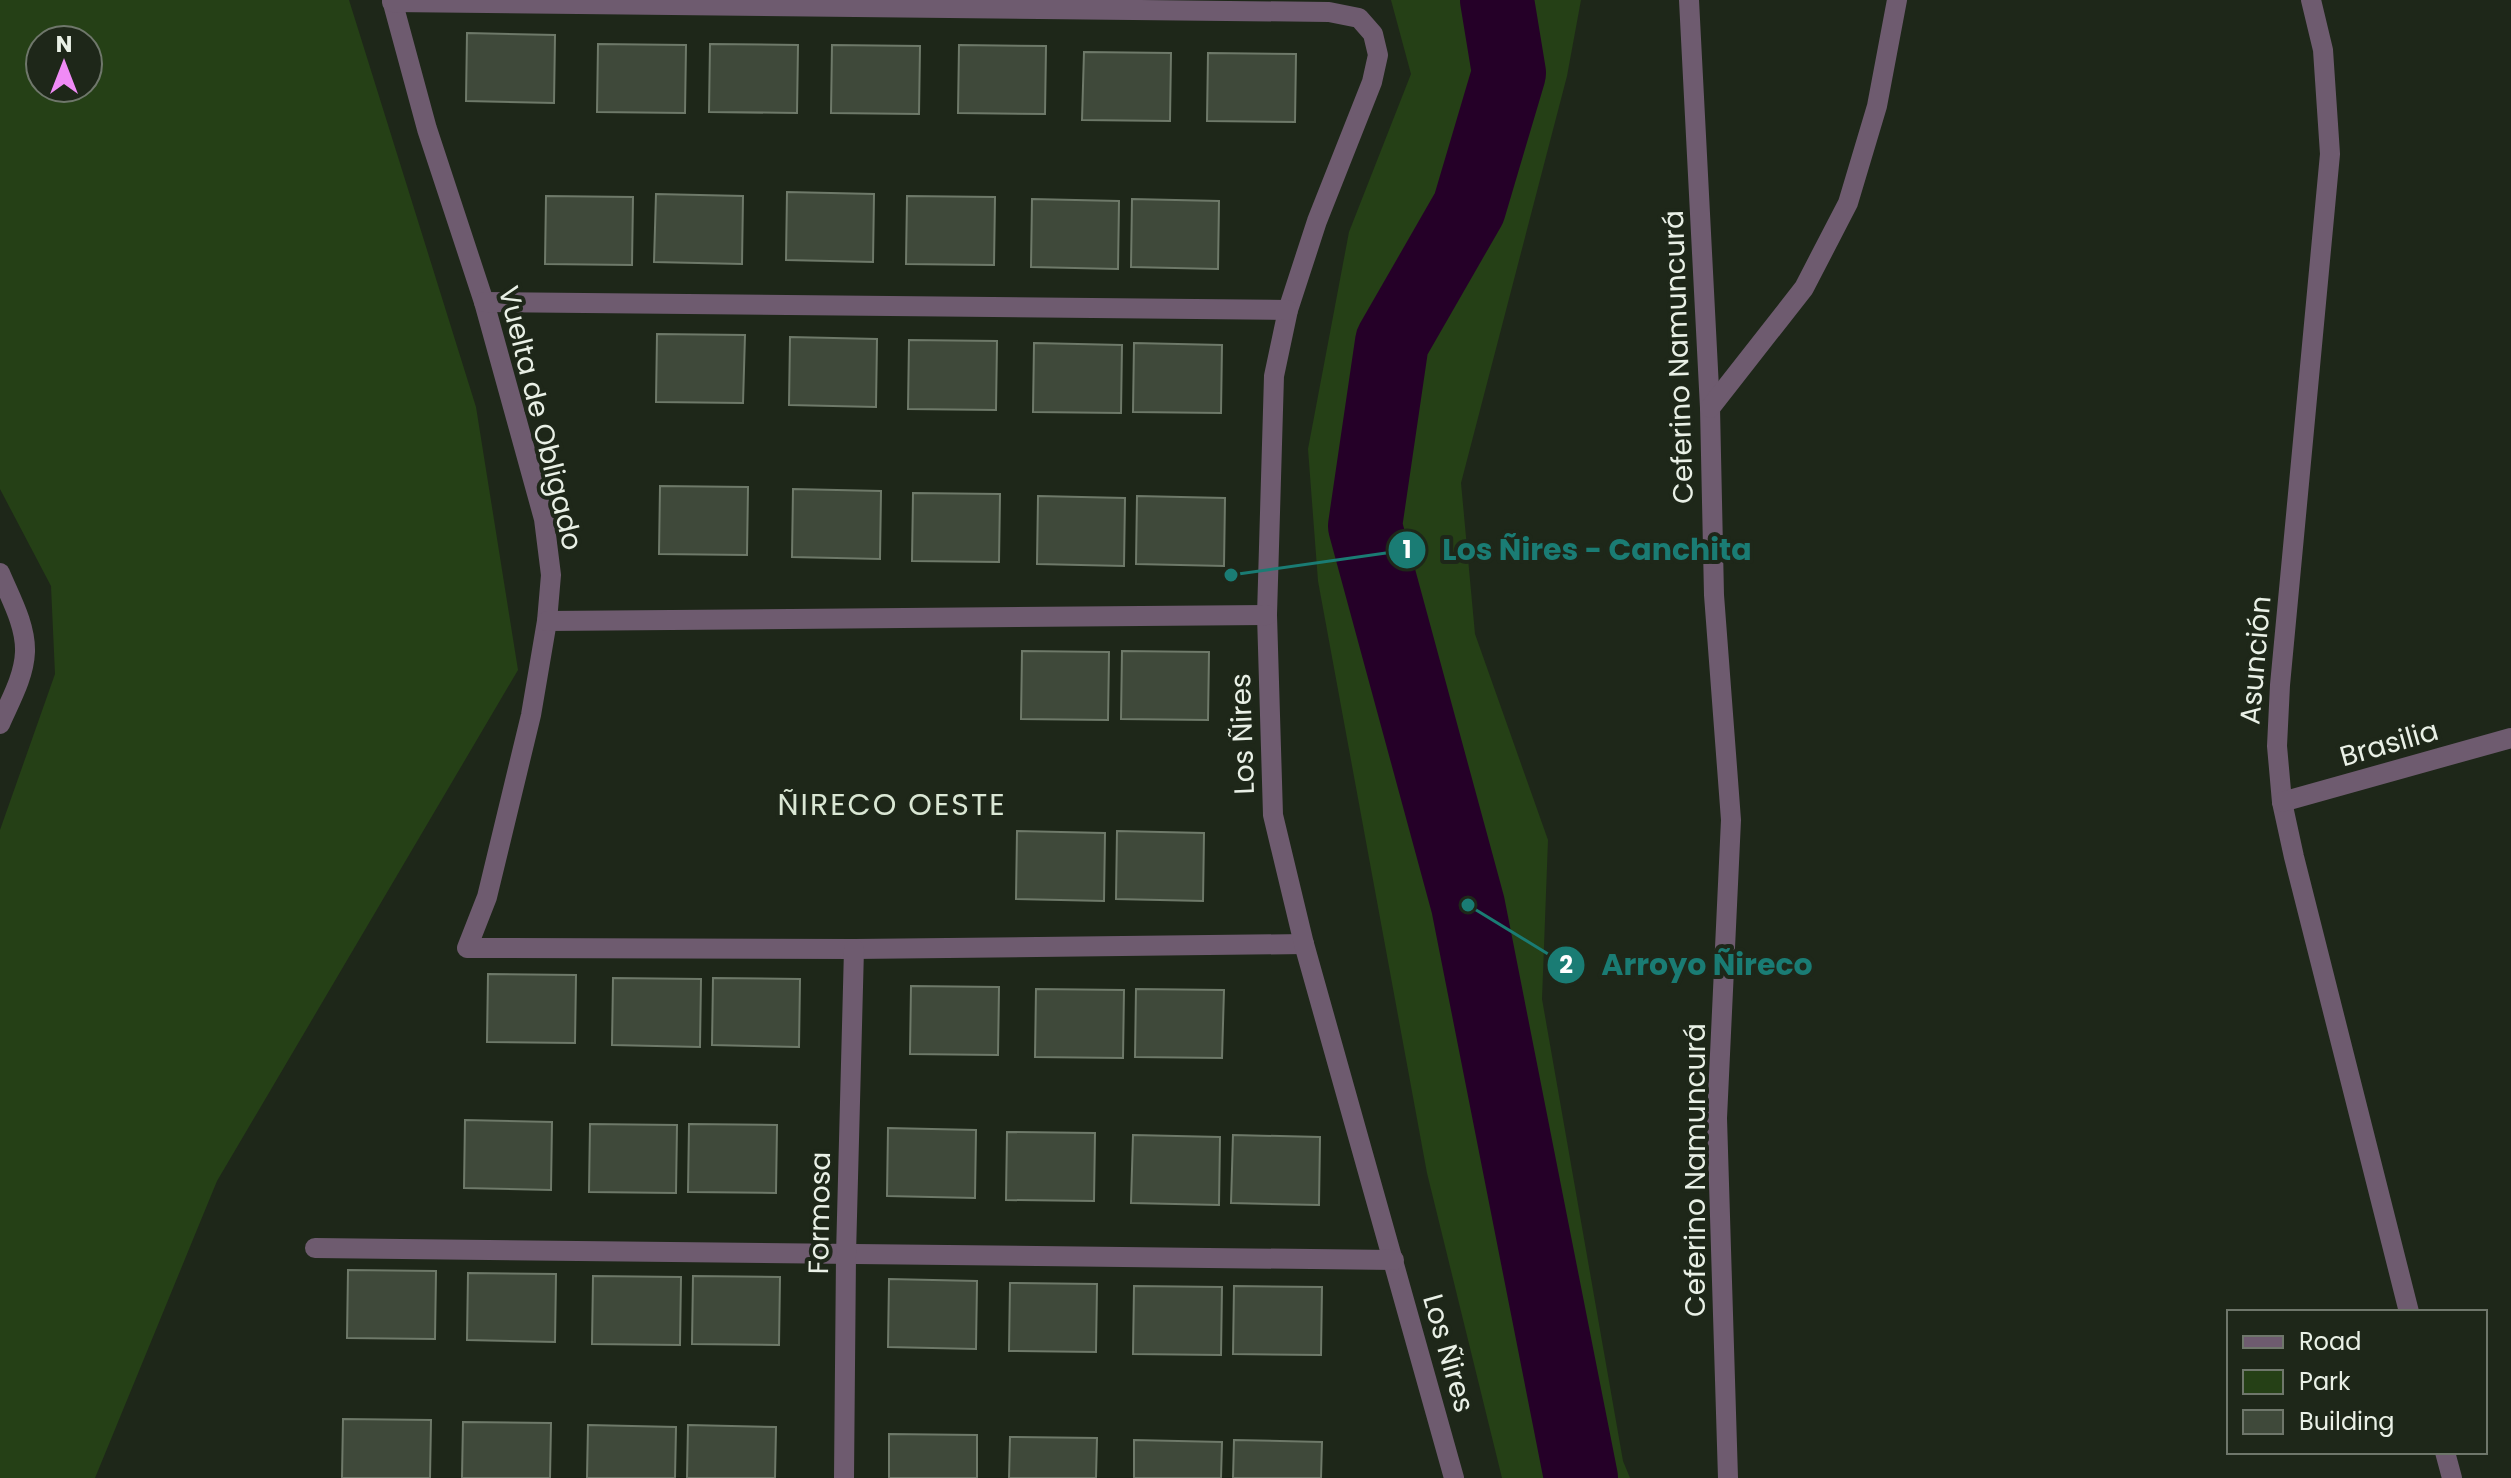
<svg xmlns="http://www.w3.org/2000/svg" width="2511" height="1478" viewBox="0 0 2511 1478" font-family="Poppins,sans-serif">
  <style>
    .green { fill: #254016; fill-rule: evenodd }
    .lines { fill: none; stroke-linecap: round; stroke-linejoin: round }
    .river { stroke: #250028; stroke-width: 74 }
    .building { fill: #3f493a; stroke: #6e7969; stroke-width: 2 }
    .minor { stroke: #6e5b6f; stroke-width: 20 }
    .labels { text-anchor: middle; stroke-width: 8; stroke-linejoin: round; paint-order: stroke }
    .street-label { font-size: 28px; fill: #e9f0e6; stroke: #1e2719 }
    .neighbourhood-label { font-size: 30px; letter-spacing: 2px; fill: #dae7d4; stroke: #1e2719 }
    .leader { fill: none; stroke: #1a7c74; stroke-width: 3 }
    .callout-dot { fill: #1a7c74; stroke: #1e2719; stroke-width: 3 }
    .mark-label { font-size: 24px; text-anchor: middle; font-weight: bold; fill: #fff }
    .callout-label { font-size: 30px; text-anchor: middle; font-weight: bold; fill: #1a7c74; stroke: #1e2719; stroke-width: 8; stroke-linejoin: round; paint-order: stroke }
  </style>
  <rect width="100%" height="100%" fill="#1e2719"/>
  <g class="green">
    <path d="M 0,0 L 349,0 L 476,407 L 518,670 L 217,1181 L 95,1478 L 0,1478 L 0,830 L 55,674 L 51,586 L 0,489 ZM 40,40 L 88,40 L 88,88 L 40,88 Z"/>
    <polygon points="1391,0 1581,0 1567,76 1461,483 1475,634 1548,840 1542,999 1623,1461 1630,1478 1502,1478 1427,1173 1318,581 1308,449 1349,232 1411,74"/>
  </g>
  <g class="lines">
    <polyline class="river" points="1497,0 1509,73 1469,208 1392,342 1365,526 1468,905 1581,1478"/>
  </g>
  <g class="building">
    <polygon points="467,33 555,35 554,103 466,101"/>
    <polygon points="598,44 686,45 685,113 597,112"/>
    <polygon points="710,44 798,45 797,113 709,112"/>
    <polygon points="832,45 920,46 919,114 831,113"/>
    <polygon points="959,45 1046,46 1045,114 958,113"/>
    <polygon points="1084,52 1171,53 1170,121 1082,120"/>
    <polygon points="1208,53 1296,54 1295,122 1207,121"/>
    <polygon points="787,192 874,194 873,262 786,260"/>
    <polygon points="656,194 743,196 742,264 654,262"/>
    <polygon points="546,196 633,197 632,265 545,264"/>
    <polygon points="907,196 995,197 994,265 906,264"/>
    <polygon points="1032,199 1119,201 1118,269 1031,267"/>
    <polygon points="1132,199 1219,201 1218,269 1131,267"/>
    <polygon points="657,334 745,335 743,403 656,402"/>
    <polygon points="790,337 877,339 876,407 789,405"/>
    <polygon points="909,340 997,341 996,410 908,409"/>
    <polygon points="1034,343 1122,345 1121,413 1033,412"/>
    <polygon points="1134,343 1222,345 1221,413 1133,412"/>
    <polygon points="660,486 748,487 747,555 659,554"/>
    <polygon points="793,489 881,491 880,559 792,557"/>
    <polygon points="913,493 1000,494 999,562 912,561"/>
    <polygon points="1038,496 1125,498 1124,566 1037,564"/>
    <polygon points="1137,496 1225,498 1224,566 1136,564"/>
    <polygon points="1022,651 1109,652 1108,720 1021,719"/>
    <polygon points="1122,651 1209,652 1208,720 1121,719"/>
    <polygon points="1017,831 1105,833 1104,901 1016,899"/>
    <polygon points="1117,831 1204,833 1203,901 1116,899"/>
    <polygon points="488,974 576,975 575,1043 487,1042"/>
    <polygon points="613,978 701,979 700,1047 612,1045"/>
    <polygon points="713,978 800,979 799,1047 712,1045"/>
    <polygon points="911,986 999,987 998,1055 910,1054"/>
    <polygon points="1036,989 1124,990 1123,1058 1035,1057"/>
    <polygon points="1136,989 1224,990 1222,1058 1135,1057"/>
    <polygon points="465,1120 552,1122 551,1190 464,1188"/>
    <polygon points="590,1124 677,1125 676,1193 589,1192"/>
    <polygon points="689,1124 777,1125 776,1193 688,1192"/>
    <polygon points="888,1128 976,1130 975,1198 887,1196"/>
    <polygon points="1007,1132 1095,1133 1094,1201 1006,1200"/>
    <polygon points="1133,1135 1220,1137 1219,1205 1131,1203"/>
    <polygon points="1233,1135 1320,1137 1319,1205 1231,1203"/>
    <polygon points="348,1270 436,1271 435,1339 347,1338"/>
    <polygon points="468,1273 556,1274 555,1342 467,1340"/>
    <polygon points="593,1276 681,1277 680,1345 592,1344"/>
    <polygon points="693,1276 780,1277 779,1345 692,1344"/>
    <polygon points="889,1279 977,1281 976,1349 888,1347"/>
    <polygon points="1010,1283 1097,1284 1096,1352 1009,1351"/>
    <polygon points="1134,1286 1222,1287 1221,1355 1133,1354"/>
    <polygon points="1234,1286 1322,1287 1321,1355 1233,1354"/>
    <polygon points="343,1419 431,1420 430,1478 342,1478"/>
    <polygon points="463,1422 551,1423 550,1478 462,1478"/>
    <polygon points="588,1425 676,1427 675,1478 587,1478"/>
    <polygon points="688,1425 776,1427 775,1478 687,1478"/>
    <polygon points="889,1434 977,1435 977,1478 889,1478"/>
    <polygon points="1010,1437 1097,1438 1096,1478 1009,1478"/>
    <polygon points="1134,1440 1222,1442 1221,1478 1134,1478"/>
    <polygon points="1234,1440 1322,1442 1321,1478 1233,1478"/>
  </g>
  <g class="lines">
    <g class="minor">
      <polyline points="392,0 427,129 484,302 544,519 551,575 547,621 531,715 487,897 467,948 854,949 1304,944"/>
      <polyline points="1689,0 1710,408 1714,595 1731,820 1717,1118 1728,1478"/>
      <polyline points="2311,0 2323,50 2330,154 2280,685 2277,746 2282,802 2294,857 2409,1312"/>
      <polyline points="392,2 1329,12 1359,18 1373,34 1378,55 1372,82 1317,221 1288,310 1274,376 1267,615 1273,815 1304,944 1454,1478"/>
      <polyline points="484,302 1288,310"/>
      <polyline points="1710,408 1804,288 1848,203 1877,106 1897,0"/>
      <path d="M 0,573 C 10,597 26,625 25,652 C 24,677 10,701 0,724"/>
      <polyline points="547,621 1267,615"/>
      <polyline points="2282,802 2511,738"/>
      <polyline points="315,1248 1394,1260"/>
      <polyline points="2445,1452 2452,1478"/>
      <polyline points="844,1478 846,1255 854,949"/>
    </g>
  </g>
  <g class="labels">
    <g class="street-label">
      <text transform="translate(1678 357) rotate(-92)" y="10">Ceferino Namuncurá</text>
      <text transform="translate(541 418) rotate(76)" y="10">Vuelta de Obligado</text>
      <text transform="translate(2255 660) rotate(-85)" y="10">Asunción</text>
      <text transform="translate(1242 734) rotate(-92)" y="10">Los Ñires</text>
      <text transform="translate(2389 743) rotate(-16)" y="10">Brasilia</text>
      <text transform="translate(1695 1170) rotate(-90)" y="10">Ceferino Namuncurá</text>
      <text transform="translate(819 1213) rotate(-89)" y="10">Formosa</text>
      <text transform="translate(1449 1353) rotate(74)" y="10">Los Ñires</text>
    </g>
    <g class="neighbourhood-label">
      <text x="892" y="815">ÑIRECO OESTE</text>
    </g>
  </g>
  <path class="leader" d="M1231 575L1407 550M1468 905L1566 965"/>
  <g class="callout-dot">
    <circle cx="1231" cy="575" r="8"/>
    <circle cx="1468" cy="905" r="8"/>
    <circle cx="1407" cy="550" r="20"/>
    <circle cx="1566" cy="965" r="20"/>
  </g>
  <g class="mark-label">
    <text x="1407" y="558">1</text>
    <text x="1566" y="973">2</text>
  </g>
  <g class="callout-label">
    <text x="1597" y="560">Los Ñires - Canchita</text>
    <text x="1707" y="975">Arroyo Ñireco</text>
  </g>
  <rect x="2227" y="1310" width="260" height="144" fill="#1e2719" stroke="#6f776b" stroke-width="2"/>
  <rect x="2243" y="1336" width="40" height="12" fill="#6e5b6f" stroke="#6f776b" stroke-width="2"/>
  <text x="2299" y="1350" font-size="24" fill="#e9f0e6">Road</text>
  <rect x="2243" y="1370" width="40" height="24" fill="#254016" stroke="#6f776b" stroke-width="2"/>
  <text x="2299" y="1390" font-size="24" fill="#e9f0e6">Park</text>
  <rect x="2243" y="1410" width="40" height="24" fill="#3f493a" stroke="#6f776b" stroke-width="2"/>
  <text x="2299" y="1430" font-size="24" fill="#e9f0e6">Building</text>
  <g transform="translate(64 64)"><circle r="38" fill="#1e2719" stroke="#6f776b" stroke-width="2"/>
  <path d="M0-6L14 30L0 20L-14 30Z" fill="#f08bf6"/>
  <text y="-12" font-size="22" font-weight="bold" text-anchor="middle" fill="#e9f0e6">N</text>
  </g>
</svg>
